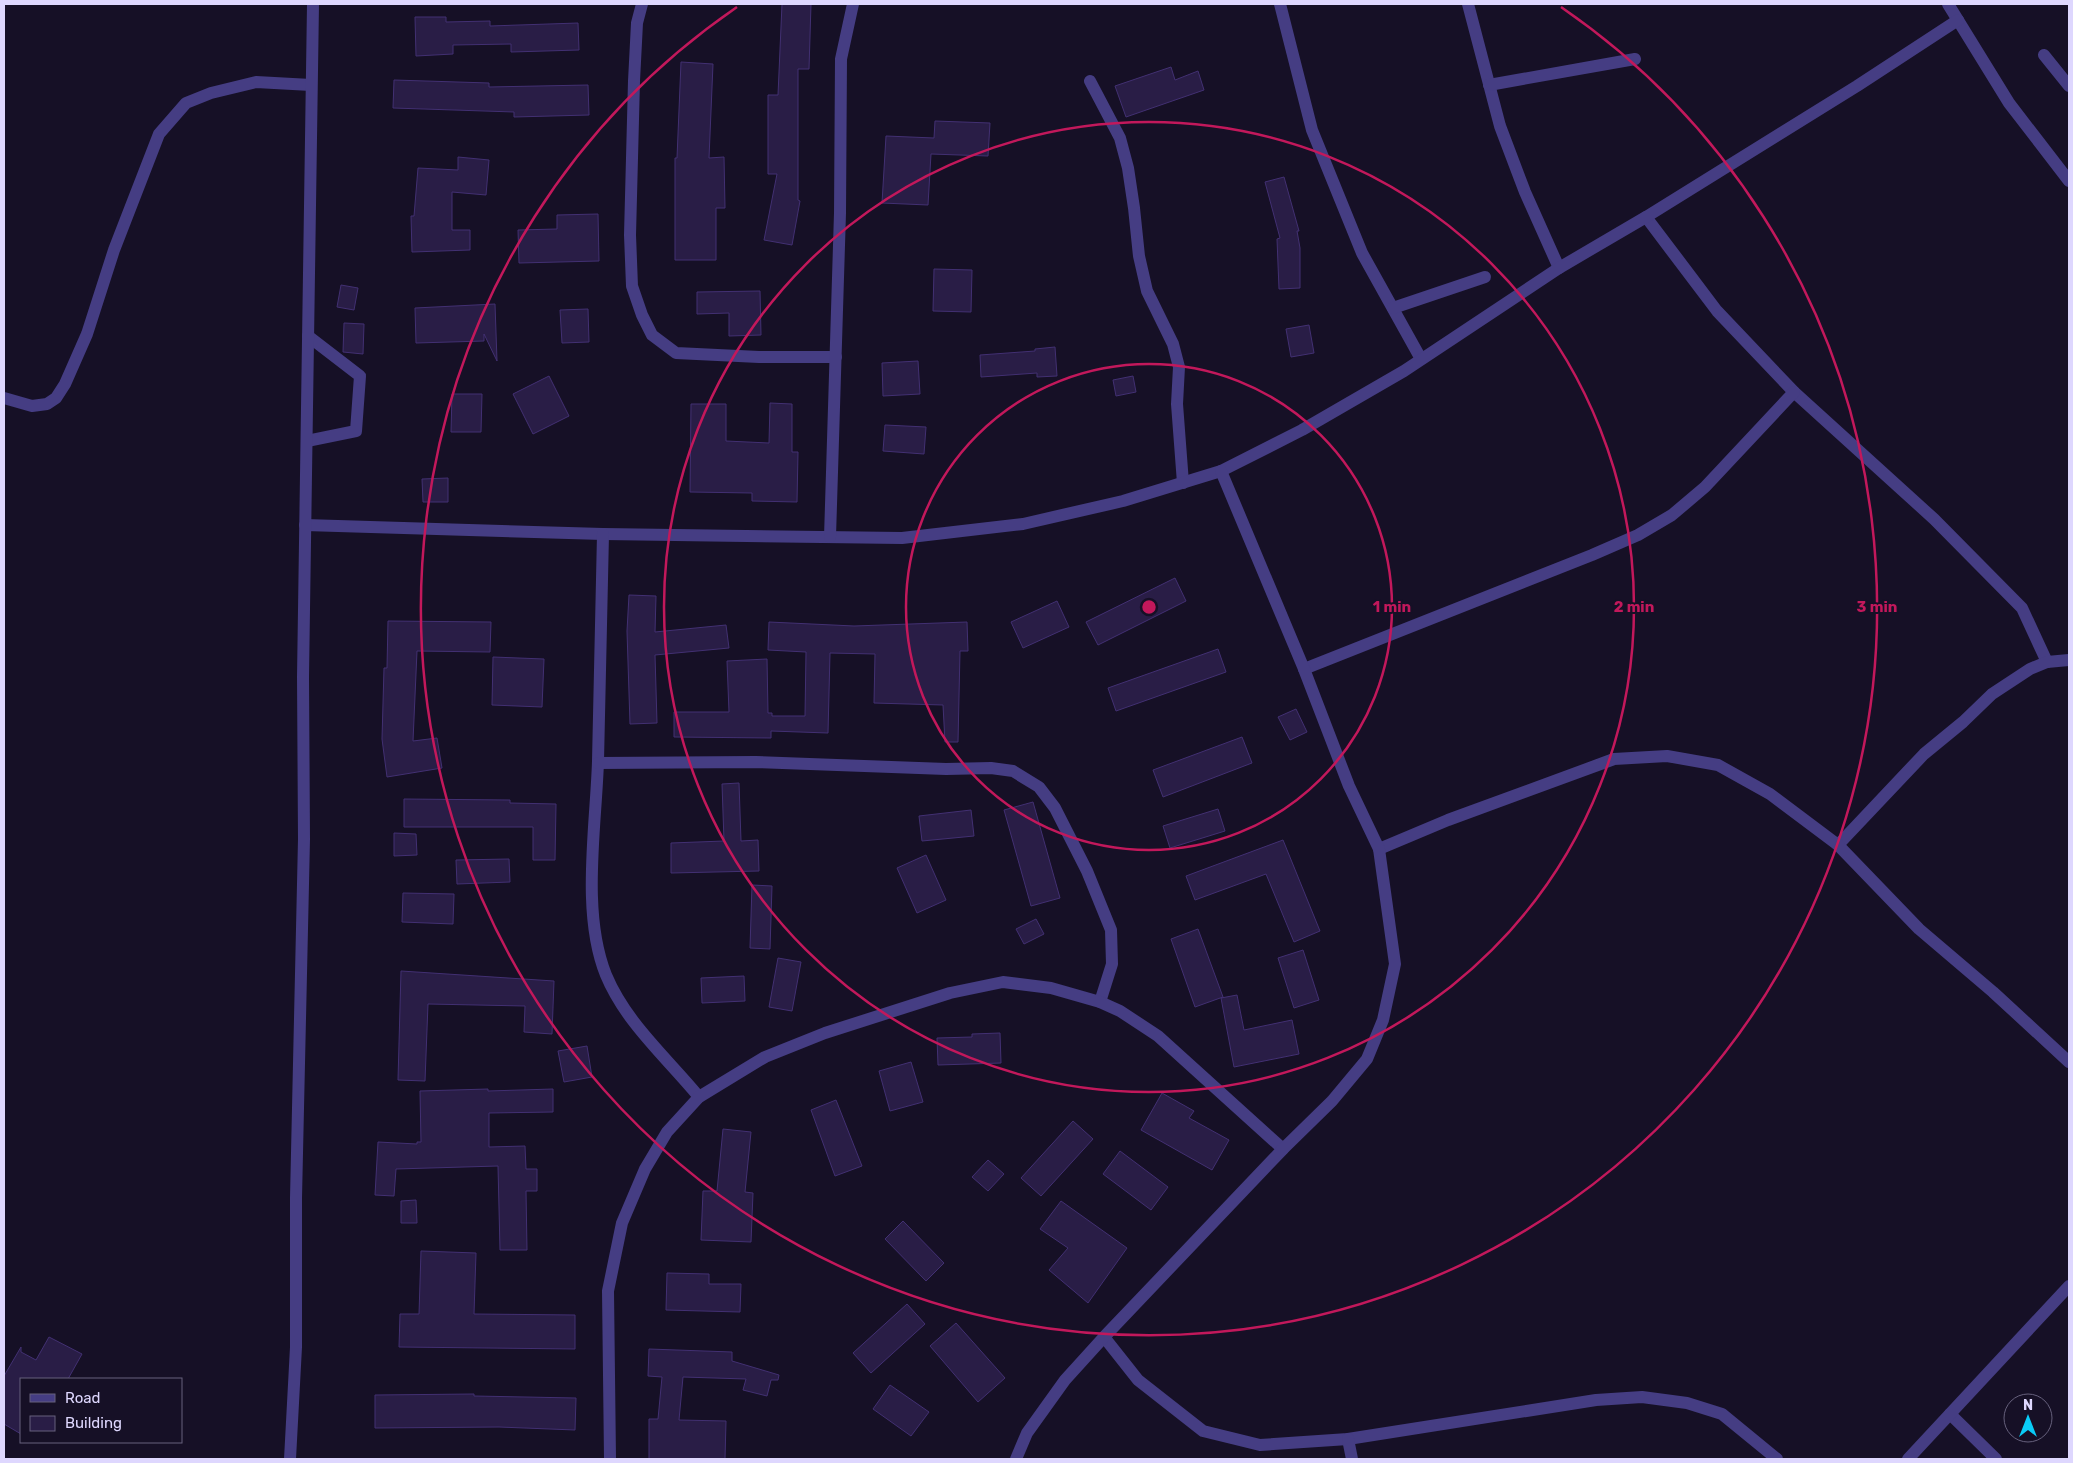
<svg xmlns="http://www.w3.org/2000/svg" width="2073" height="1463" viewBox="0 0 2073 1463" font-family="Rubik,sans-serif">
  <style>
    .building { fill: #291d46; stroke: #423072 }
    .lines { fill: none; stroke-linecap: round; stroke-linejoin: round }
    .minor { stroke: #453d83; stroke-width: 12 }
    .ring { fill: none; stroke: #c2185b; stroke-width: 2.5 }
    .centre { fill: #c2185b; stroke: #161026; stroke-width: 2.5 }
    .ring-label { font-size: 15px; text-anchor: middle; font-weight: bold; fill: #c2185b; stroke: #161026; stroke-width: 4; stroke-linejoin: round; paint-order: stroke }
  </style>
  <rect width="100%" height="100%" fill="#161026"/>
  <g class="building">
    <polygon points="782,4 811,4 809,69 798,69 798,200 800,201 792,245 764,240 777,174 768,174 768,95 778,95"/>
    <polygon points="415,17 446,17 446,22 490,21 490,26 578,23 579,50 511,52 511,44 453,45 453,54 416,56"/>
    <polygon points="681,62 713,64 709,158 724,157 725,208 716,208 716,260 675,260 675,158 677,158"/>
    <polygon points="1171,67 1175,80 1198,71 1204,90 1126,117 1115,86"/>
    <polygon points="394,80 489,83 489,87 588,85 589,115 514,117 514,112 393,108"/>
    <polygon points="935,121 990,123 988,156 931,154 928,205 882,203 886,136 934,138"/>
    <polygon points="458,157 489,160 486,195 452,192 452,230 470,230 470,250 412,252 411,216 414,216 418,168 458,170"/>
    <polygon points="1284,177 1299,231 1297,231 1300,248 1300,288 1279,289 1277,239 1280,238 1265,182"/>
    <polygon points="598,214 599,261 519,263 518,230 557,229 557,215"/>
    <polygon points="934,269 972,270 971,312 933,311"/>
    <polygon points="341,285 358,288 354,310 337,307"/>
    <polygon points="760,291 761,335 729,336 729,313 697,314 697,292"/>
    <polygon points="495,304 497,361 484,334 484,341 416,343 415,308"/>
    <polygon points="588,309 589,342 562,343 560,310"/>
    <polygon points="344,323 364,324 363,354 343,352"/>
    <polygon points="1309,325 1314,353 1291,357 1286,329"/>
    <polygon points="1055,347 1057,376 1037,377 1037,373 981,377 980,355 1035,351 1035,349"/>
    <polygon points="918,361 920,394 883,396 882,363"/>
    <polygon points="549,376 569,416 533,434 513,394"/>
    <polygon points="1133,376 1136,392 1116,396 1113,380"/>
    <polygon points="452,394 482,394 481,432 451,432"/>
    <polygon points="770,403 792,404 792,452 798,452 797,502 752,501 752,493 690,492 691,404 726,404 726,441 769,443"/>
    <polygon points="885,425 926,427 924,454 883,451"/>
    <polygon points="448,478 448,502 423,502 422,479"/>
    <polygon points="1175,578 1186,601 1098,645 1086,622"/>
    <polygon points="629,595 656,596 655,632 726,625 729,648 655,655 657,723 630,724 627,631"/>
    <polygon points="1057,601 1069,627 1023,648 1011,622"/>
    <polygon points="388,621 491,622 490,652 417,651 413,741 437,738 442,768 387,777 382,739 384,668 387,668"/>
    <polygon points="769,622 854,626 967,622 968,651 960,651 958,742 945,742 943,705 874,703 875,654 830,653 828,733 771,731 771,738 674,737 674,712 729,712 727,661 767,659 768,713 772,713 772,716 805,716 806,652 768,650"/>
    <polygon points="1218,649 1226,672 1116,711 1108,688"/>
    <polygon points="493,657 544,659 542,707 492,705"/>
    <polygon points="1296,709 1307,732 1290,740 1278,717"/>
    <polygon points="1242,737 1252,763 1163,797 1153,770"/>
    <polygon points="739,783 741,841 758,840 759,871 671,873 671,843 724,841 722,784"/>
    <polygon points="404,799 510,800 510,803 556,804 555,860 533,860 533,827 404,827"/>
    <polygon points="1033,802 1060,898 1031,906 1004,810"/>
    <polygon points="1218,809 1225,831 1170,848 1163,826"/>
    <polygon points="971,810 974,836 922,841 919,816"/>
    <polygon points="394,833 416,834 417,855 394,856"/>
    <polygon points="1283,840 1320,931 1294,942 1266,874 1195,900 1186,876"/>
    <polygon points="926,855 946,900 917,913 897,868"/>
    <polygon points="509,859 510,882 457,884 456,860"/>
    <polygon points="752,885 772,886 770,949 750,948"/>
    <polygon points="403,893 454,894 453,924 402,922"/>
    <polygon points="1036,919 1044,934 1024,944 1016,929"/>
    <polygon points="1198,929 1223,997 1195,1007 1171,939"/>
    <polygon points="1303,950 1319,1000 1294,1008 1278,958"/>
    <polygon points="778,958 801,962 792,1011 769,1007"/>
    <polygon points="401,971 554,981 552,1034 524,1032 525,1006 428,1004 425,1081 398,1080"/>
    <polygon points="744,976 745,1001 702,1003 701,978"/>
    <polygon points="1237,995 1244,1030 1292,1020 1299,1054 1234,1067 1221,998"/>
    <polygon points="1000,1033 1001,1063 938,1065 937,1038 972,1037 972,1034"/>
    <polygon points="587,1046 592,1077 564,1082 558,1051"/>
    <polygon points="911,1062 923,1102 890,1111 879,1071"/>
    <polygon points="488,1089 488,1091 553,1089 553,1112 489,1113 489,1147 525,1146 526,1169 537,1169 537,1191 526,1191 527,1250 500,1250 498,1166 396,1169 394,1196 375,1195 378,1142 417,1144 417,1142 421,1142 420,1091"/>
    <polygon points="1162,1093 1194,1111 1189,1118 1229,1140 1212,1170 1141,1130"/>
    <polygon points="836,1100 862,1166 835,1176 811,1110"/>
    <polygon points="1073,1121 1093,1139 1041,1196 1021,1178"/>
    <polygon points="723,1129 751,1132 745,1192 753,1193 751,1242 701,1240 703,1191 717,1191"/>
    <polygon points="1120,1151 1168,1187 1151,1210 1103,1174"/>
    <polygon points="988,1160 1004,1174 988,1191 972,1177"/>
    <polygon points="416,1200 417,1223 401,1223 401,1201"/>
    <polygon points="1061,1201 1127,1248 1088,1303 1049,1270 1068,1248 1040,1229"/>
    <polygon points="903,1221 944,1263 926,1281 885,1239"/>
    <polygon points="421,1251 476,1253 474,1314 575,1315 575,1349 399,1347 400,1314 419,1314"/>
    <polygon points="667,1273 709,1274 709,1284 741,1284 740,1312 666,1310"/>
    <polygon points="907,1304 925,1324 871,1373 853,1353"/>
    <polygon points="956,1323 1005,1378 978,1402 930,1346"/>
    <polygon points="49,1337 82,1354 68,1379 21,1379 21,1434 4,1424 4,1376 21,1347 21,1352 36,1360"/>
    <polygon points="649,1349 732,1352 732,1361 779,1375 778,1380 771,1380 767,1396 743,1390 746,1379 683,1377 679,1420 726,1421 725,1459 649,1459 649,1419 658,1419 662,1377 648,1376"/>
    <polygon points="890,1385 929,1412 911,1436 873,1409"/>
    <polygon points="474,1394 474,1396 576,1398 575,1430 499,1427 375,1428 375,1395"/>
  </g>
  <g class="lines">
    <g class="minor">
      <polyline points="642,4 637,23 634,81 630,235 632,286 642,315 652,335 676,353 759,357 836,357"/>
      <polyline points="1280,4 1312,130 1362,253 1421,359"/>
      <polyline points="1468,4 1500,126 1525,192 1559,268"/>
      <polyline points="1948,4 2009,103 2069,181"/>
      <polyline points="2044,55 2069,86"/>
      <polyline points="1090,81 1120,138 1128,168 1134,208 1139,256 1147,291 1173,344 1179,367 1177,404 1183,483"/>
      <polyline points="1489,85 1635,59"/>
      <polyline points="1646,217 1717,311 1794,392 1934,519 2022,608 2047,662"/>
      <polyline points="1393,308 1485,277"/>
      <polyline points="4,398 32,406 47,404 56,398 65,384 87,334 114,250 159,134 186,103 211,93 256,82 311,85"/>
      <polyline points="307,441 356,431 360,376 308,336"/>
      <polyline points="305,525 603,534 902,538 1023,524 1123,501 1221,471 1302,430 1404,371 1559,268 1646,217 1857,86 1958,20"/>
      <path d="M 603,534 C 601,610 600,686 598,761 C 596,827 581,913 606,975 C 626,1023 667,1058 699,1097"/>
      <polyline points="830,537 840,213 841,59 853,4"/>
      <polyline points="1304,669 1592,555 1638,535 1672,515 1705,487 1794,392"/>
      <polyline points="598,763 756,762 946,769 991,768 1013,771 1039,787 1055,808 1087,871 1111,930 1112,964 1100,1002"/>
      <polyline points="1838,845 1924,754 1963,722 1992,694 2030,669 2047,662 2069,660"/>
      <polyline points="1379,849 1448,820 1614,759 1667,756 1718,765 1770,794 1838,845 1919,929 1993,992 2069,1062"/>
      <polyline points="1104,1337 1138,1380 1203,1431 1260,1445 1348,1439 1596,1400 1642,1397 1687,1403 1722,1414 1777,1459"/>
      <polyline points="1950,1414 1996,1459"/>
      <polyline points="1348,1439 1352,1459"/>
      <polyline points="290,1459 296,1347 296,1198 304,839 303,677 313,4"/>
      <polyline points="610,1459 608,1291 622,1223 645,1169 667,1132 699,1097 765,1057 825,1033 950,993 1003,982 1051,988 1100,1002 1120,1011 1158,1036 1283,1149"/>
      <polyline points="1016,1459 1027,1433 1065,1380 1104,1337 1283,1149 1332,1101 1367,1059 1383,1020 1395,964 1379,849 1349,786 1304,669 1221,471"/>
      <polyline points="1908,1459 2069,1286"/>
    </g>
  </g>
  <g class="ring">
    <circle cx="1149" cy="607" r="243"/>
    <circle cx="1149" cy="607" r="485"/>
    <path d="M1561 7A728 728 0 1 1 737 7"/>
  </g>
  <circle cx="1149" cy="607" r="8" class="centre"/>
  <g class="ring-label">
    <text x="1392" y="612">1 min</text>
    <text x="1634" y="612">2 min</text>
    <text x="1877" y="612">3 min</text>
  </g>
  <rect width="2073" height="1463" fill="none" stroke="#ded7fe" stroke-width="10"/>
  <rect x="20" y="1378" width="162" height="65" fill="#161026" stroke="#66607c"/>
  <rect x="30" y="1394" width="25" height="8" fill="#453d83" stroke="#66607c"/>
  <text x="65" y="1403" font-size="15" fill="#ded7fe">Road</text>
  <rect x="30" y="1416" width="25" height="15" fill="#291d46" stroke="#66607c"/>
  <text x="65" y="1428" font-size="15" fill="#ded7fe">Building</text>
  <g transform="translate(2028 1418)"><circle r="24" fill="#161026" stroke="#66607c"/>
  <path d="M0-4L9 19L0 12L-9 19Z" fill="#0accf7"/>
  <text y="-8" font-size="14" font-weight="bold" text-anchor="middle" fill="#ded7fe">N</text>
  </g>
</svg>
